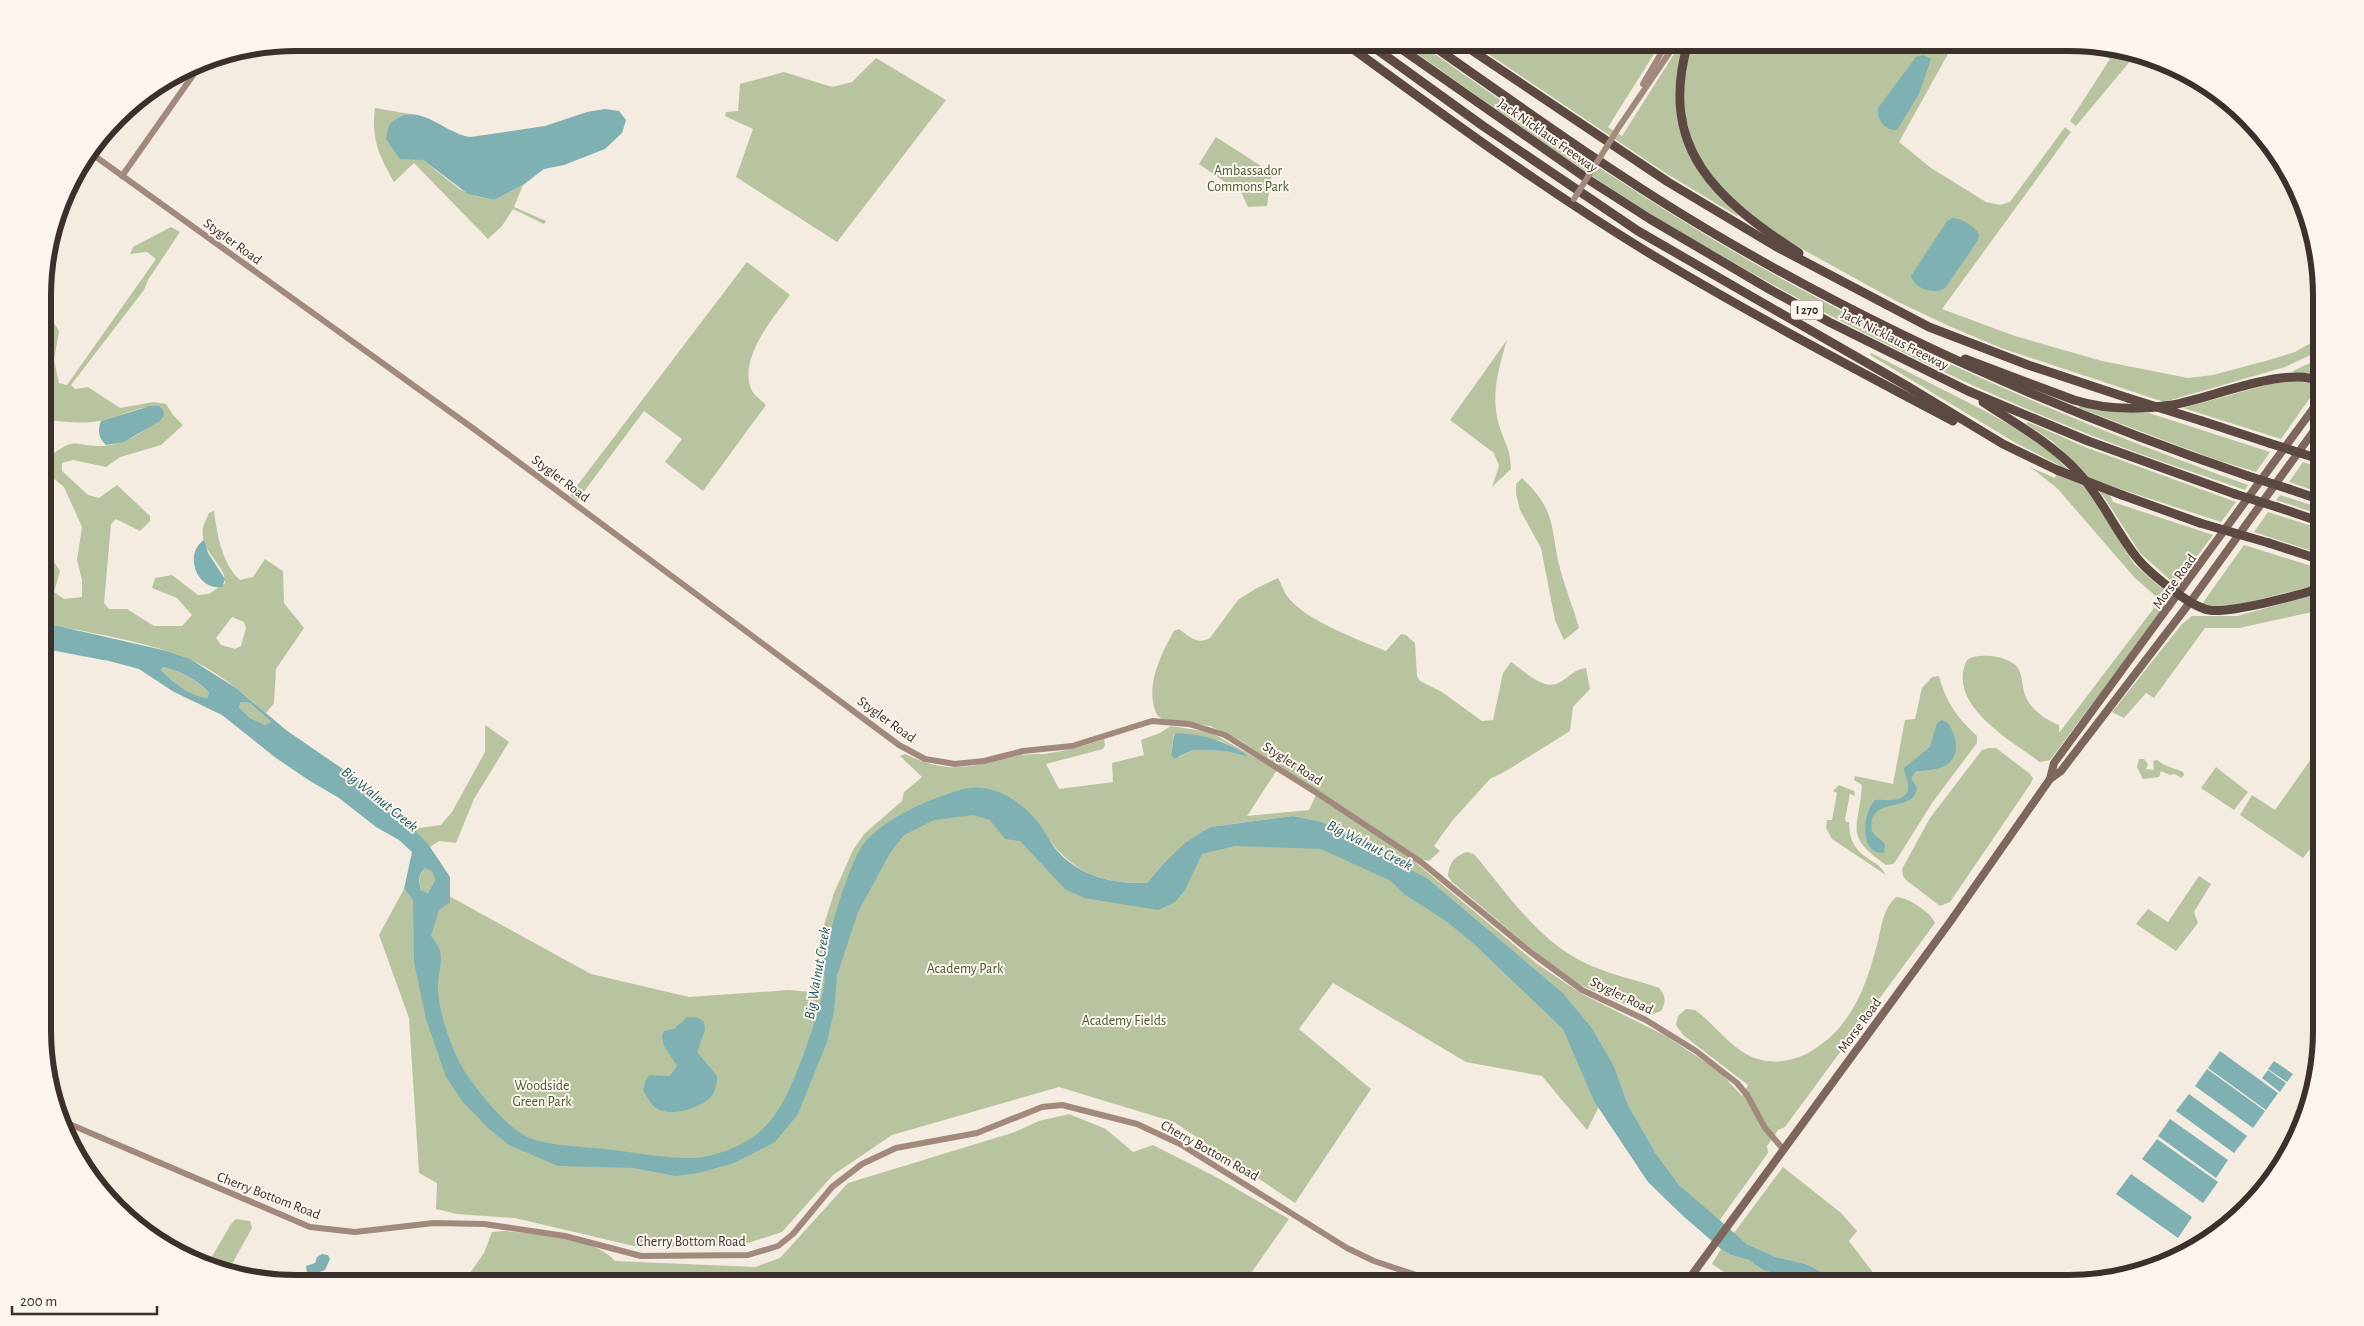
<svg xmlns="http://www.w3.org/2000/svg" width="2364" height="1326" viewBox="0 0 2364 1326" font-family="'Alegreya Sans',sans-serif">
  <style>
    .green { fill: #b8c4a0; fill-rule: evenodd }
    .water { fill: #7fb0b2; fill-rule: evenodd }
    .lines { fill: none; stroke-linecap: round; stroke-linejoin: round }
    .secondary { stroke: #a18a7d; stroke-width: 6 }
    .primary { stroke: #7d675c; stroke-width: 8 }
    .highway { stroke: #5c4a42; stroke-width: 9 }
    .secondary-bridge { stroke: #a18a7d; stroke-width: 6 }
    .highway-bridge { stroke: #5c4a42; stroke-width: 9 }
    .labels { text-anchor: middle; stroke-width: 4; stroke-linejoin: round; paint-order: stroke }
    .shield { fill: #fbf5ee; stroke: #756b66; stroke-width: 1 }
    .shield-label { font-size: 12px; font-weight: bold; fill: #3b302b }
    .street-label { font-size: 14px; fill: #3b302b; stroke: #fbf5ee }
    .park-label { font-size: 14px; fill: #4a5a2e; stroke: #fbf5ee }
    .water-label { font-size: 15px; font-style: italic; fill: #1f5a5e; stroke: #fbf5ee }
    .rim { fill: none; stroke: #3b302b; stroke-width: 6 }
  </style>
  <rect width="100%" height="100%" fill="#f4ebe1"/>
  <g class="green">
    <path d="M 1402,43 L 1419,43 C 1507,105 1595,167 1686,223 C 1863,332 2053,415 2248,485 L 2245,490 C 2187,470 2129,451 2073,428 C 1933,372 1798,302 1669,225 C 1577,169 1490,104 1402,43 Z"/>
    <path d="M 1472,43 L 1486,43 L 1501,47 L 1582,49 L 1607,43 L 1661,43 L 1608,127 L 1622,136 L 1681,43 L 1684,43 C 1683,55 1678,70 1676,84 C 1672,136 1701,181 1738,215 L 1737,216 L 1664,172 Z"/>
    <polygon points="1692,43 1954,43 1899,142 1931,168 1986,202 2000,205 2010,202 2065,127 2071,132 1942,309 2015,336 2102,361 2188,378 2213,375 2269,360 2295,352 2321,337 2321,350 2285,367 2164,402 2001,348 1949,326 1896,301 1795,245 1750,215 1713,182 1694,148 1684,112 1684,72"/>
    <polygon points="2090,45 2137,53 2076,126 2070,121 2110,59"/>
    <polygon points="876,58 946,100 837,242 736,177 753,129 725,116 726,112 738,111 740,84 784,72 832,87 852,82"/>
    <path d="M 375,108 L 410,114 L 399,117 L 389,125 L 404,159 L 414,158 L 423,160 L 459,189 L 475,196 L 494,200 L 523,185 L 514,207 L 546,221 L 544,224 L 513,209 L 502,226 L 488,239 L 414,163 L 394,182 C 379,155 371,140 375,108 Z"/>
    <polygon points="1216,137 1272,173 1267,206 1248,207 1242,194 1199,164"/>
    <path d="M 171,227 L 180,232 L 148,280 L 144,290 L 71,385 L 75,389 L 88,387 L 120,408 L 154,402 L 166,404 L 173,415 L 183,425 L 161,445 L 120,457 L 106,467 L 73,460 L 62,463 L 62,471 L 88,495 L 99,498 L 117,485 L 150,516 L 150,521 L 140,531 L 116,519 L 111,524 L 104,603 L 109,609 L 127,609 L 154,626 L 182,626 L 192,615 L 177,598 L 152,588 L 155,578 L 172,575 L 198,595 L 209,594 L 225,583 C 226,564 199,552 203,528 C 204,523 207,518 209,513 L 214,511 C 217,534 222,564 240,580 L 253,577 L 265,559 L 283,571 L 284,603 L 304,628 L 276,669 L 274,703 L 266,713 C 243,693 217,671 189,659 C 143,640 92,634 45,623 L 45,558 L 52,559 L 60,571 L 54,592 L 64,599 L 82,597 L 82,580 L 77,560 L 82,527 L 64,487 L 53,478 L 45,474 L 45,454 L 50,456 C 77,436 72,446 101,446 C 115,446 138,437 148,427 C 154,422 158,415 163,409 C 151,400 115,419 99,421 C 82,424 66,422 48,420 L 45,423 L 45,324 L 54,323 L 59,331 L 54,360 L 59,383 L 67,385 L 156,259 L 147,252 L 130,254 L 133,247 ZM 232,617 L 244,622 L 246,628 L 241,646 L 235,649 L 221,645 L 216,638 Z"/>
    <path d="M 747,262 L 790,295 C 773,318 737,360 752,391 C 755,396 762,401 766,405 L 703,491 L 665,462 L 682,439 L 644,411 L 577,501 L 570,495 Z"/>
    <path d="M 1507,340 C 1498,369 1490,398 1500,428 C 1506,447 1510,447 1511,469 L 1492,487 L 1499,466 L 1494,453 L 1450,420 Z"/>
    <path d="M 1871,353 L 1983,410 L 2026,434 L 2052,453 L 2091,494 L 2125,550 L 2135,565 L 2166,592 L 2168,603 L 2050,760 L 2040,762 C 2011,741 1945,704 1967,660 C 1979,652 2010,656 2018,668 C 2023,676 2022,687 2025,695 C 2031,710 2046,720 2059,725 L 2059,733 L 2160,600 L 2134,577 L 2057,488 L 2030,467 L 2055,478 L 2059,465 L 2014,442 L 1870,355 Z"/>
    <polygon points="2321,358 2321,378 2294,373 2293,371"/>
    <polygon points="2281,381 2297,381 2319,385 2281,439 2183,408"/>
    <polygon points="2080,406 2119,412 2149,413 2270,452 2256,472 2214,459 2079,408"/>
    <polygon points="2028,422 2085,447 2236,502 2221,522 2105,484 2113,502 2213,535 2176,585 2140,553 2106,500 2083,470 2052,441 2026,424"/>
    <polygon points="2303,462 2321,468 2321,493 2289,482"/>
    <path d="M 1522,478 C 1559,513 1549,528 1561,572 C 1566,591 1574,609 1579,628 L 1564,640 L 1555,620 L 1541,548 L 1520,510 L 1516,494 L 1516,484 Z"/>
    <polygon points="2280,495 2321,508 2321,515 2276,500"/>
    <polygon points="2268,512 2321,529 2321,554 2254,532"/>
    <polygon points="2244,545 2321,569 2321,584 2232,606 2219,607 2202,604"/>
    <path d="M 1278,578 C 1281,583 1283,590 1287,596 C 1304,620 1359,640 1386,651 L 1401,634 L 1406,635 L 1415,643 L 1417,676 L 1420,681 L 1442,692 L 1482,721 L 1493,720 L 1503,673 L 1511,662 C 1522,669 1541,689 1556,684 C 1568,680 1571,670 1586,668 L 1590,689 L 1573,707 L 1570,731 L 1506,771 L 1490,779 L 1452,821 L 1434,846 L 1440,851 L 1429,861 L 1421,859 L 1238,739 L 1210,726 L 1162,719 L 1157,715 C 1144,688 1161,654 1174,631 L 1179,629 C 1190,637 1197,645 1210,638 L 1238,600 L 1255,589 Z"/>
    <polygon points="2321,593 2321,610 2239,628 2205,628 2154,698 2146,693 2124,718 2112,712 2182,624 2192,616 2237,616"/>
    <path d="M 163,667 C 180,671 197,680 209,693 L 207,699 C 189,696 173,682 161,670 Z"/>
    <path d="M 1939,676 C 1945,701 1958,719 1977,736 L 1977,743 L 1932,803 L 1897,859 L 1893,864 L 1886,865 C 1843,835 1859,830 1862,785 L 1854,780 L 1855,776 L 1893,784 L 1905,720 L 1915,719 L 1922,688 L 1932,677 Z"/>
    <polygon points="241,702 250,703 271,722 265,725 250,718 239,707"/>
    <polygon points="485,725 509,742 474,799 456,843 439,841 430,847 401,816 419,828 441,825 452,812 485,752"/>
    <path d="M 1171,726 L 1210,732 L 1277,770 L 1247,816 L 1309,810 L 1316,795 L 1408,856 L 1536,963 L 1561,980 L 1582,994 L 1666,1036 L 1719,1071 L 1742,1096 L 1748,1085 L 1683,1035 L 1676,1025 L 1678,1016 L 1686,1009 L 1695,1010 C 1713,1023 1727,1043 1746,1054 C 1765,1065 1790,1063 1808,1053 C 1852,1028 1866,987 1878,941 C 1882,924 1883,909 1896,897 C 1907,897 1931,912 1935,923 L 1785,1127 L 1778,1130 L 1767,1146 L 1768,1153 L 1719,1221 L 1679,1185 L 1655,1152 L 1628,1105 L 1614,1066 L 1592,1028 L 1562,992 L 1427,878 L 1322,822 L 1293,816 L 1210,827 L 1185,844 L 1164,863 L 1147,883 C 1091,884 1065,867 1036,820 L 1069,872 L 1141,893 L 1197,849 L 1330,837 L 1515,964 L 1610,1085 L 1587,1130 L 1542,1076 L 1466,1062 L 1333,983 L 1299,1029 L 1371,1089 L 1295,1203 L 1174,1122 L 1059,1087 L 892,1135 L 833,1175 L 782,1232 L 739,1246 L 638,1247 L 515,1218 L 457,1214 L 436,1209 L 437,1183 L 419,1173 L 409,1018 L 379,935 L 404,889 L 413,900 L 413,908 L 438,890 L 591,974 L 689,997 L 789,990 L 812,992 L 819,941 L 834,893 L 853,850 L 864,834 L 902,801 L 904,792 L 922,777 L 900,756 L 905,754 C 953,777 973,765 1021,755 C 1028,754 1036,754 1044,754 C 1065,751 1084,746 1104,739 L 1105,745 L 1103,749 L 1046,764 L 1059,789 L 1113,782 L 1112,763 L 1144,755 L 1141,740 L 1160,733 ZM 1174,735 L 1222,741 L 1249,757 L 1225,751 L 1193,750 L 1180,757 L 1171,755 Z"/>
    <polygon points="2321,745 2321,835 2303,858 2240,815 2252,795 2275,810"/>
    <polygon points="1989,748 1996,748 2029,773 2033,778 2031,783 1950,902 1940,906 1906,880 1903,876 1902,869 1930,818 1982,750"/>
    <path d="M 2139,759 L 2144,759 L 2148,764 L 2146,769 L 2154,770 L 2153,761 L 2157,760 C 2168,768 2172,767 2183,772 L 2184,775 L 2181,778 L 2175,774 L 2170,775 L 2161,771 L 2159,777 L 2143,779 L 2137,767 Z"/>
    <polygon points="2216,767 2248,792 2234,810 2201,788"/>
    <path d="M 1839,785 L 1854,791 L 1855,796 L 1850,794 L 1845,819 L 1846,822 L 1849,822 C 1849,860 1877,856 1886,875 L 1832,839 L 1826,828 L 1827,820 L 1832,820 L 1837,793 L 1833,791 Z"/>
    <polygon points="2321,845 2321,872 2313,867 2311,861"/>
    <path d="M 1467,852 L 1474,854 C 1506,892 1537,939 1583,962 C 1607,974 1634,979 1659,988 C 1666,995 1666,1003 1661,1011 L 1650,1015 L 1576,983 L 1539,955 L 1452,882 L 1448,876 C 1449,862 1455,856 1467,852 Z"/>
    <path d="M 425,868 L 432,870 L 435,880 L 428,893 L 421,890 C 418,881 419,875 425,868 Z"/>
    <polygon points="2199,876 2211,884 2194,912 2198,923 2176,951 2136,924 2148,909 2168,922"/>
    <path d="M 1069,1114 L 1106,1129 L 1133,1152 L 1153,1145 L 1216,1177 L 1289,1219 L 1244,1283 L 463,1283 L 484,1253 L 492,1232 L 505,1231 C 538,1235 592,1236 615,1261 L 755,1267 L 780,1258 L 848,1183 L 1015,1132 L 1039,1121 Z"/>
    <polygon points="1783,1167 1841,1213 1857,1231 1849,1241 1881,1283 1844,1283 1806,1264 1776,1257 1747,1244 1734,1233"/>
    <polygon points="236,1219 250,1221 252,1228 227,1273 207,1265 231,1224"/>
    <polygon points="1721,1249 1731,1255 1749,1260 1763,1270 1808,1283 1740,1283 1712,1264"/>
  </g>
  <g class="water">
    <path d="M 1923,55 L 1931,59 L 1919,94 L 1897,130 C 1885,131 1876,119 1878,108 L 1916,57 Z"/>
    <path d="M 605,109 L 619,111 L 626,120 L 622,133 L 605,149 L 564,165 L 544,169 L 523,185 L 494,200 L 468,194 L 423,160 L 400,159 L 386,139 L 389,125 C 416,96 443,134 471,137 L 545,126 L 587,112 Z"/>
    <path d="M 1953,218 C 1964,219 1973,226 1979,234 L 1978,240 L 1946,287 C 1937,296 1914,289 1911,276 L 1947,221 Z"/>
    <path d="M 150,406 L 159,406 L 163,409 L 164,415 L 160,421 L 124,442 L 106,445 C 99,439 97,430 101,421 Z"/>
    <path d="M 204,540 L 208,553 L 225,579 L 222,587 C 197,591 183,554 204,540 Z"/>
    <path d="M 45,623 L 167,651 L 190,659 L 236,688 L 286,730 L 363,783 L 401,816 L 428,844 L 450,877 L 450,902 L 439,910 L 431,936 C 434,940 439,946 440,951 C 443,962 437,978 438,990 C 439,1014 453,1055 467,1075 C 482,1096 502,1122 525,1136 C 543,1146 591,1147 613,1150 C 638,1153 684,1162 708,1156 C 768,1142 783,1109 803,1056 C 811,1033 820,1009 824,986 C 826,978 823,971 824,963 C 826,940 849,865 862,846 C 881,819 933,797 964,789 C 991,782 1020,800 1037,821 C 1047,834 1054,851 1068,861 C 1090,879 1120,884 1147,883 L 1164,863 L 1185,843 L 1210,827 L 1293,816 L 1322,822 L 1427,878 L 1562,992 L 1592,1028 L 1614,1066 L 1628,1105 L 1655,1152 L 1679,1185 L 1747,1244 L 1776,1257 L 1806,1264 L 1844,1283 L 1808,1283 L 1763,1270 L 1749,1260 L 1731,1255 L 1721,1249 L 1681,1214 L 1648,1182 L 1594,1101 L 1563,1029 L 1473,943 L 1446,921 L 1404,894 L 1391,881 L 1321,849 L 1235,846 L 1202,854 L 1185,890 L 1175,902 L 1158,910 L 1084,898 L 1065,889 L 1020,841 L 1005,839 L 990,820 L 973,815 L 934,820 L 904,835 L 890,853 L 858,912 L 837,976 L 834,1011 L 827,1042 L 798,1114 L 775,1142 L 734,1163 L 698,1173 L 675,1176 L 634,1168 L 558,1166 L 509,1145 L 488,1128 L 463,1102 L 446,1077 L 426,1019 L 414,962 L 413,900 L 404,889 L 412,852 L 399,840 L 376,827 L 339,798 L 310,781 L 276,758 L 222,715 L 174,692 L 139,669 L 109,661 L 45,649 ZM 163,667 C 180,671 198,680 209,693 L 207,698 C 189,696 173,682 161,670 ZM 241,702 L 250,703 L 271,722 L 265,725 L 250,718 L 239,707 ZM 425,868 L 432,871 L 435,880 L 428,893 L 421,890 C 418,881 418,875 425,868 Z"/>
    <path d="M 1942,720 L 1948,723 C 1956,734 1961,754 1948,764 C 1942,769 1924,771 1916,771 L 1911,778 L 1917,788 C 1916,793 1914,798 1909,800 C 1896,808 1880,802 1872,819 C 1871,823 1871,827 1872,831 C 1875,837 1883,840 1885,845 L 1884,853 C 1858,854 1863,812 1875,800 C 1887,799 1911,804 1908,783 C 1907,777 1904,774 1904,768 L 1930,747 L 1937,723 Z"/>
    <path d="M 1177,733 C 1202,734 1228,741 1249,757 L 1225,751 L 1193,750 L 1174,759 L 1171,755 L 1174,736 Z"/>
    <path d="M 687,1017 L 696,1017 L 704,1022 L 705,1030 L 697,1052 L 717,1076 C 717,1083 716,1092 710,1098 C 699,1108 672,1117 658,1109 C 651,1106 648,1097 643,1091 L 645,1082 L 649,1075 L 670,1076 L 677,1066 L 664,1046 L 662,1036 L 664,1031 L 674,1029 Z"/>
    <polygon points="2220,1051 2278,1093 2266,1110 2208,1068"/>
    <polygon points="2274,1061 2293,1074 2287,1082 2268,1069"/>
    <polygon points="2207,1069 2265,1111 2253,1128 2195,1086"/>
    <polygon points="2268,1070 2286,1083 2280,1092 2262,1078"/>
    <polygon points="2189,1094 2247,1136 2234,1153 2176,1111"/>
    <polygon points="2170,1119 2228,1160 2216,1178 2158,1136"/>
    <polygon points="2157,1139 2218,1182 2203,1203 2142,1159"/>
    <polygon points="2131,1174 2192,1217 2178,1238 2116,1194"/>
    <polygon points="322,1254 328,1255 330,1259 325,1270 314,1274 307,1273 306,1266 315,1263 317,1257"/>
  </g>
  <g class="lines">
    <g class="secondary">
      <polyline points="1643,84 1667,43"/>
      <polyline points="1619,127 1676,43"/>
      <polyline points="92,154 474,429 899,745 925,759 955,764 984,761 1023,751 1072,746 1152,721 1189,724 1225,735 1317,793 1421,862 1533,954 1582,990 1646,1020 1696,1051 1737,1083 1747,1095 1765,1128 1784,1150"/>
      <polyline points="122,176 203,61"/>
      <polyline points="60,1120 310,1227 355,1232 434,1223 484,1224 565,1236 641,1256 748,1255 778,1246 793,1234 832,1187 862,1164 896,1148 977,1133 1042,1107 1062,1105 1137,1124 1180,1144 1347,1248 1374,1261 1440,1283"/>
    </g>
    <g class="primary">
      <polyline points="2050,779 2061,771 2191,601 2321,421"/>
      <polyline points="1686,1283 1950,922 2050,779 2054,763 2321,398"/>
    </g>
    <g class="highway">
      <path d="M 1345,43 C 1450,120 1556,198 1669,265 C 1762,320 1857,370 1953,421"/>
      <polyline points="1368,43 1483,126 1638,231 1907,386 2003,444 2057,470"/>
      <polyline points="1393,43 1589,180 1650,219 1769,289 1829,322 1968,391 2088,441 2235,494"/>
      <path d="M 1429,43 C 1521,107 1612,173 1708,230 C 1879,332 2060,412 2248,476"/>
      <polyline points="1461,43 1668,182 1775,246 1929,327 2028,365 2128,398"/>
      <path d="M 1497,43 C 1530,52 1562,51 1595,43"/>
      <path d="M 1688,43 C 1657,148 1717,200 1799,253"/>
      <path d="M 1965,359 L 2074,400 C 2106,410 2138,410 2172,405 C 2210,399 2288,364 2321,382"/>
      <path d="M 1983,402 C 2016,424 2051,443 2078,472 C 2101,497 2114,528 2134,554 C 2145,570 2190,607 2209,610 C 2229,614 2299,595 2321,588"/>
      <polyline points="2202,421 2269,443"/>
      <polyline points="2289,489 2321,500"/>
      <polyline points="2122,495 2200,523"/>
      <polyline points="2277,507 2321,522"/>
      <polyline points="2269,543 2321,560"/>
    </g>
    <polyline class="secondary-bridge" points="1574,199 1619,127"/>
    <g class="highway-bridge">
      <polyline points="2128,398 2202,421"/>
      <polyline points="2269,443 2316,458"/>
      <polyline points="2057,470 2122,495"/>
      <polyline points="2248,476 2289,489"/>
      <polyline points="2235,494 2277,507"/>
      <polyline points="2200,523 2269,543"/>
    </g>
  </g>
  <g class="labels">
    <rect class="shield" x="1791" y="300.5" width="32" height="19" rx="4"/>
    <g class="shield-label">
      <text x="1807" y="314">I 270</text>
    </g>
    <g class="street-label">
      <text transform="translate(1548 135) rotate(35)" y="5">Jack Nicklaus Freeway</text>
      <text transform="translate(233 241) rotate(36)" y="5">Stygler Road</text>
      <text transform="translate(1895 339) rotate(27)" y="5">Jack Nicklaus Freeway</text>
      <text transform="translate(561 478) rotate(37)" y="5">Stygler Road</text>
      <text transform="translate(2174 581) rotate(-54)" y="5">Morse Road</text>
      <text transform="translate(887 719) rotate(36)" y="5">Stygler Road</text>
      <text transform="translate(1293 763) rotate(33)" y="5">Stygler Road</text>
      <text transform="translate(1622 995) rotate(26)" y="5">Stygler Road</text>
      <text transform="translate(1859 1025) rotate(-54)" y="5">Morse Road</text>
      <text transform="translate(1210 1150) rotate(29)" y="5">Cherry Bottom Road</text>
      <text transform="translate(269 1195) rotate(21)" y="5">Cherry Bottom Road</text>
      <text x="691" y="1246">Cherry Bottom Road</text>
    </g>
    <g class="park-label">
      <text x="1248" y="175">Ambassador<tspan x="1248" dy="16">Commons Park</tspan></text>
      <text x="965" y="973">Academy Park</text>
      <text x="1124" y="1025">Academy Fields</text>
      <text x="542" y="1090">Woodside<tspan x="542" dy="16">Green Park</tspan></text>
    </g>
    <g class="water-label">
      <text transform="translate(380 799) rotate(39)" y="5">Big Walnut Creek</text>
      <text transform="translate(1370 845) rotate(27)" y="5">Big Walnut Creek</text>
      <text transform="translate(817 973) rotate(-80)" y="5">Big Walnut Creek</text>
    </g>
  </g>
  <path d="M0 0H2364V1326H0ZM296 51H2068A245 245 0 0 1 2313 296V1030A245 245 0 0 1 2068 1275H296A245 245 0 0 1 51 1030V296A245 245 0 0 1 296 51Z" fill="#fbf5ee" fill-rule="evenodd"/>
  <path class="rim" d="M296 51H2068A245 245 0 0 1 2313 296V1030A245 245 0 0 1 2068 1275H296A245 245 0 0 1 51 1030V296A245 245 0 0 1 296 51Z"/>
  <path d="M12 1306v8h145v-8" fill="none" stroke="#3b302b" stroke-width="2.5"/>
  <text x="20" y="1306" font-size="15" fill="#3b302b" stroke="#fbf5ee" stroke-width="4" paint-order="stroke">200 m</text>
</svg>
